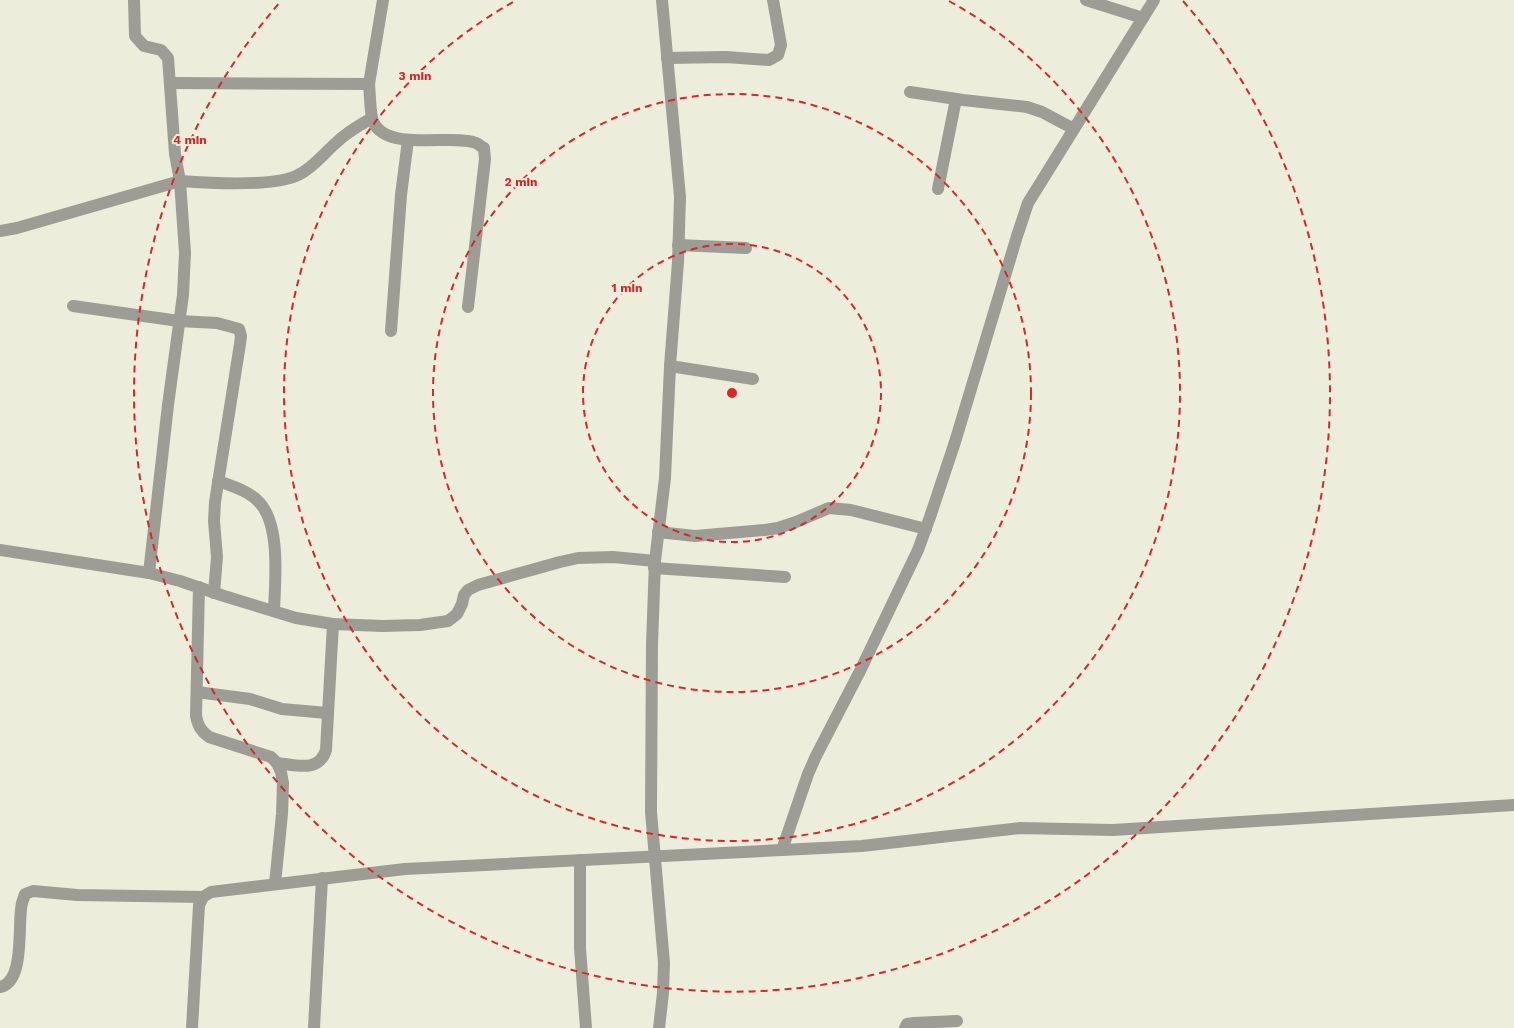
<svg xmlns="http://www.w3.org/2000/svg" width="1514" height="1028" viewBox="0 0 1514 1028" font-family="'Work Sans',sans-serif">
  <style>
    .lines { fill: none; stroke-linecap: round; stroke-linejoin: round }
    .minor { stroke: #9d9d96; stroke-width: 12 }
    .ring { fill: none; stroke: #d62828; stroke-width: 2; stroke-dasharray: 7 5 }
    .centre { fill: #d62828; stroke: #ededdb; stroke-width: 2 }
    .ring-label { font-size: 12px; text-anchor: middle; font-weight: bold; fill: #d62828; stroke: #ededdb; stroke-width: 4; stroke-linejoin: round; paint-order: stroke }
  </style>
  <rect width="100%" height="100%" fill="#ededdb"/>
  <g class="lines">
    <g class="minor">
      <polyline points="134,0 135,36 144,46 161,50 168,58 175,154 180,181 185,253 183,295 168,405 149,573"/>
      <polyline points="1086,0 1143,18"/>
      <polyline points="667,58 726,57 769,60 778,55 781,45 773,0"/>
      <path d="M 170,83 L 369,84 C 370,95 370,107 372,118 C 381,154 452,133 476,143 C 479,144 481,147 484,148 L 485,159 L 468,307"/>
      <polyline points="369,84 383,0"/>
      <polyline points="910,92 963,100 1027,107 1042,112 1074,129"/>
      <polyline points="938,189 956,99"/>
      <path d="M 0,231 L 17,228 L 180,181 C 207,183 274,187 298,175 C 313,168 324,153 337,142 C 347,132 360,125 372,118"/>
      <polyline points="678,245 746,248"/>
      <polyline points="73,306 179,321 217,323 239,329 241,336 240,344 215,502 214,521 217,557 214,593"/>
      <polyline points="391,331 401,195 408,140"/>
      <polyline points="670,366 753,379"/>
      <path d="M 218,481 C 232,486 249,491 259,502 C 281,525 275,581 274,611"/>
      <polyline points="658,532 695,536 765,530 778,528 796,522 829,508 851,510 926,529"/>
      <polyline points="0,550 149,573 180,581 224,596 296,618 333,624 382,626 420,625 448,621 457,614 462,604 464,595 468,590 478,585 560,562 578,558 613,557 655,561"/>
      <polyline points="654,568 785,577"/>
      <path d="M 199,587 L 196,716 C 198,726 201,731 209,737 L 271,757 L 277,763 L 281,772 L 283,783 L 282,814 L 275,884"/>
      <polyline points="197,692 250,699 282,709 327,713"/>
      <path d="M 277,763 C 296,765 319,773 326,750 L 333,624"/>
      <polyline points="782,850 808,774 816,756 860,671 918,550 930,517 955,442 1017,236 1028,203 1154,0"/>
      <polyline points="580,860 580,948 586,1028"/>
      <path d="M 0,987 C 26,982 17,922 22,903 C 23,900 24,897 25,894 L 33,891 L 77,895 L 203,897"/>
      <polyline points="192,1028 199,905 203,897 211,892 405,869 862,846 1020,828 1113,830 1514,805"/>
      <polyline points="314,1028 322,878"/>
      <polyline points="659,1028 663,993 664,963 651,812 652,644 655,561 665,478 670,366 678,262 680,197 662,0"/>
      <polyline points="905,1028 907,1024 914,1023 957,1021"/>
    </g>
  </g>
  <g class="ring">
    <circle cx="732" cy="393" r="149"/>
    <circle cx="732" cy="393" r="299"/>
    <path d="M949 1A448 448 0 1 1 515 1"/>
    <path d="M1183 1A598 598 0 1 1 281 1"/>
  </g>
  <circle cx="732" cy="393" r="6" class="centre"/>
  <g class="ring-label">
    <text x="415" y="80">3 min</text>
    <text x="190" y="144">4 min</text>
    <text x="521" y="186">2 min</text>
    <text x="627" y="292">1 min</text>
  </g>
</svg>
